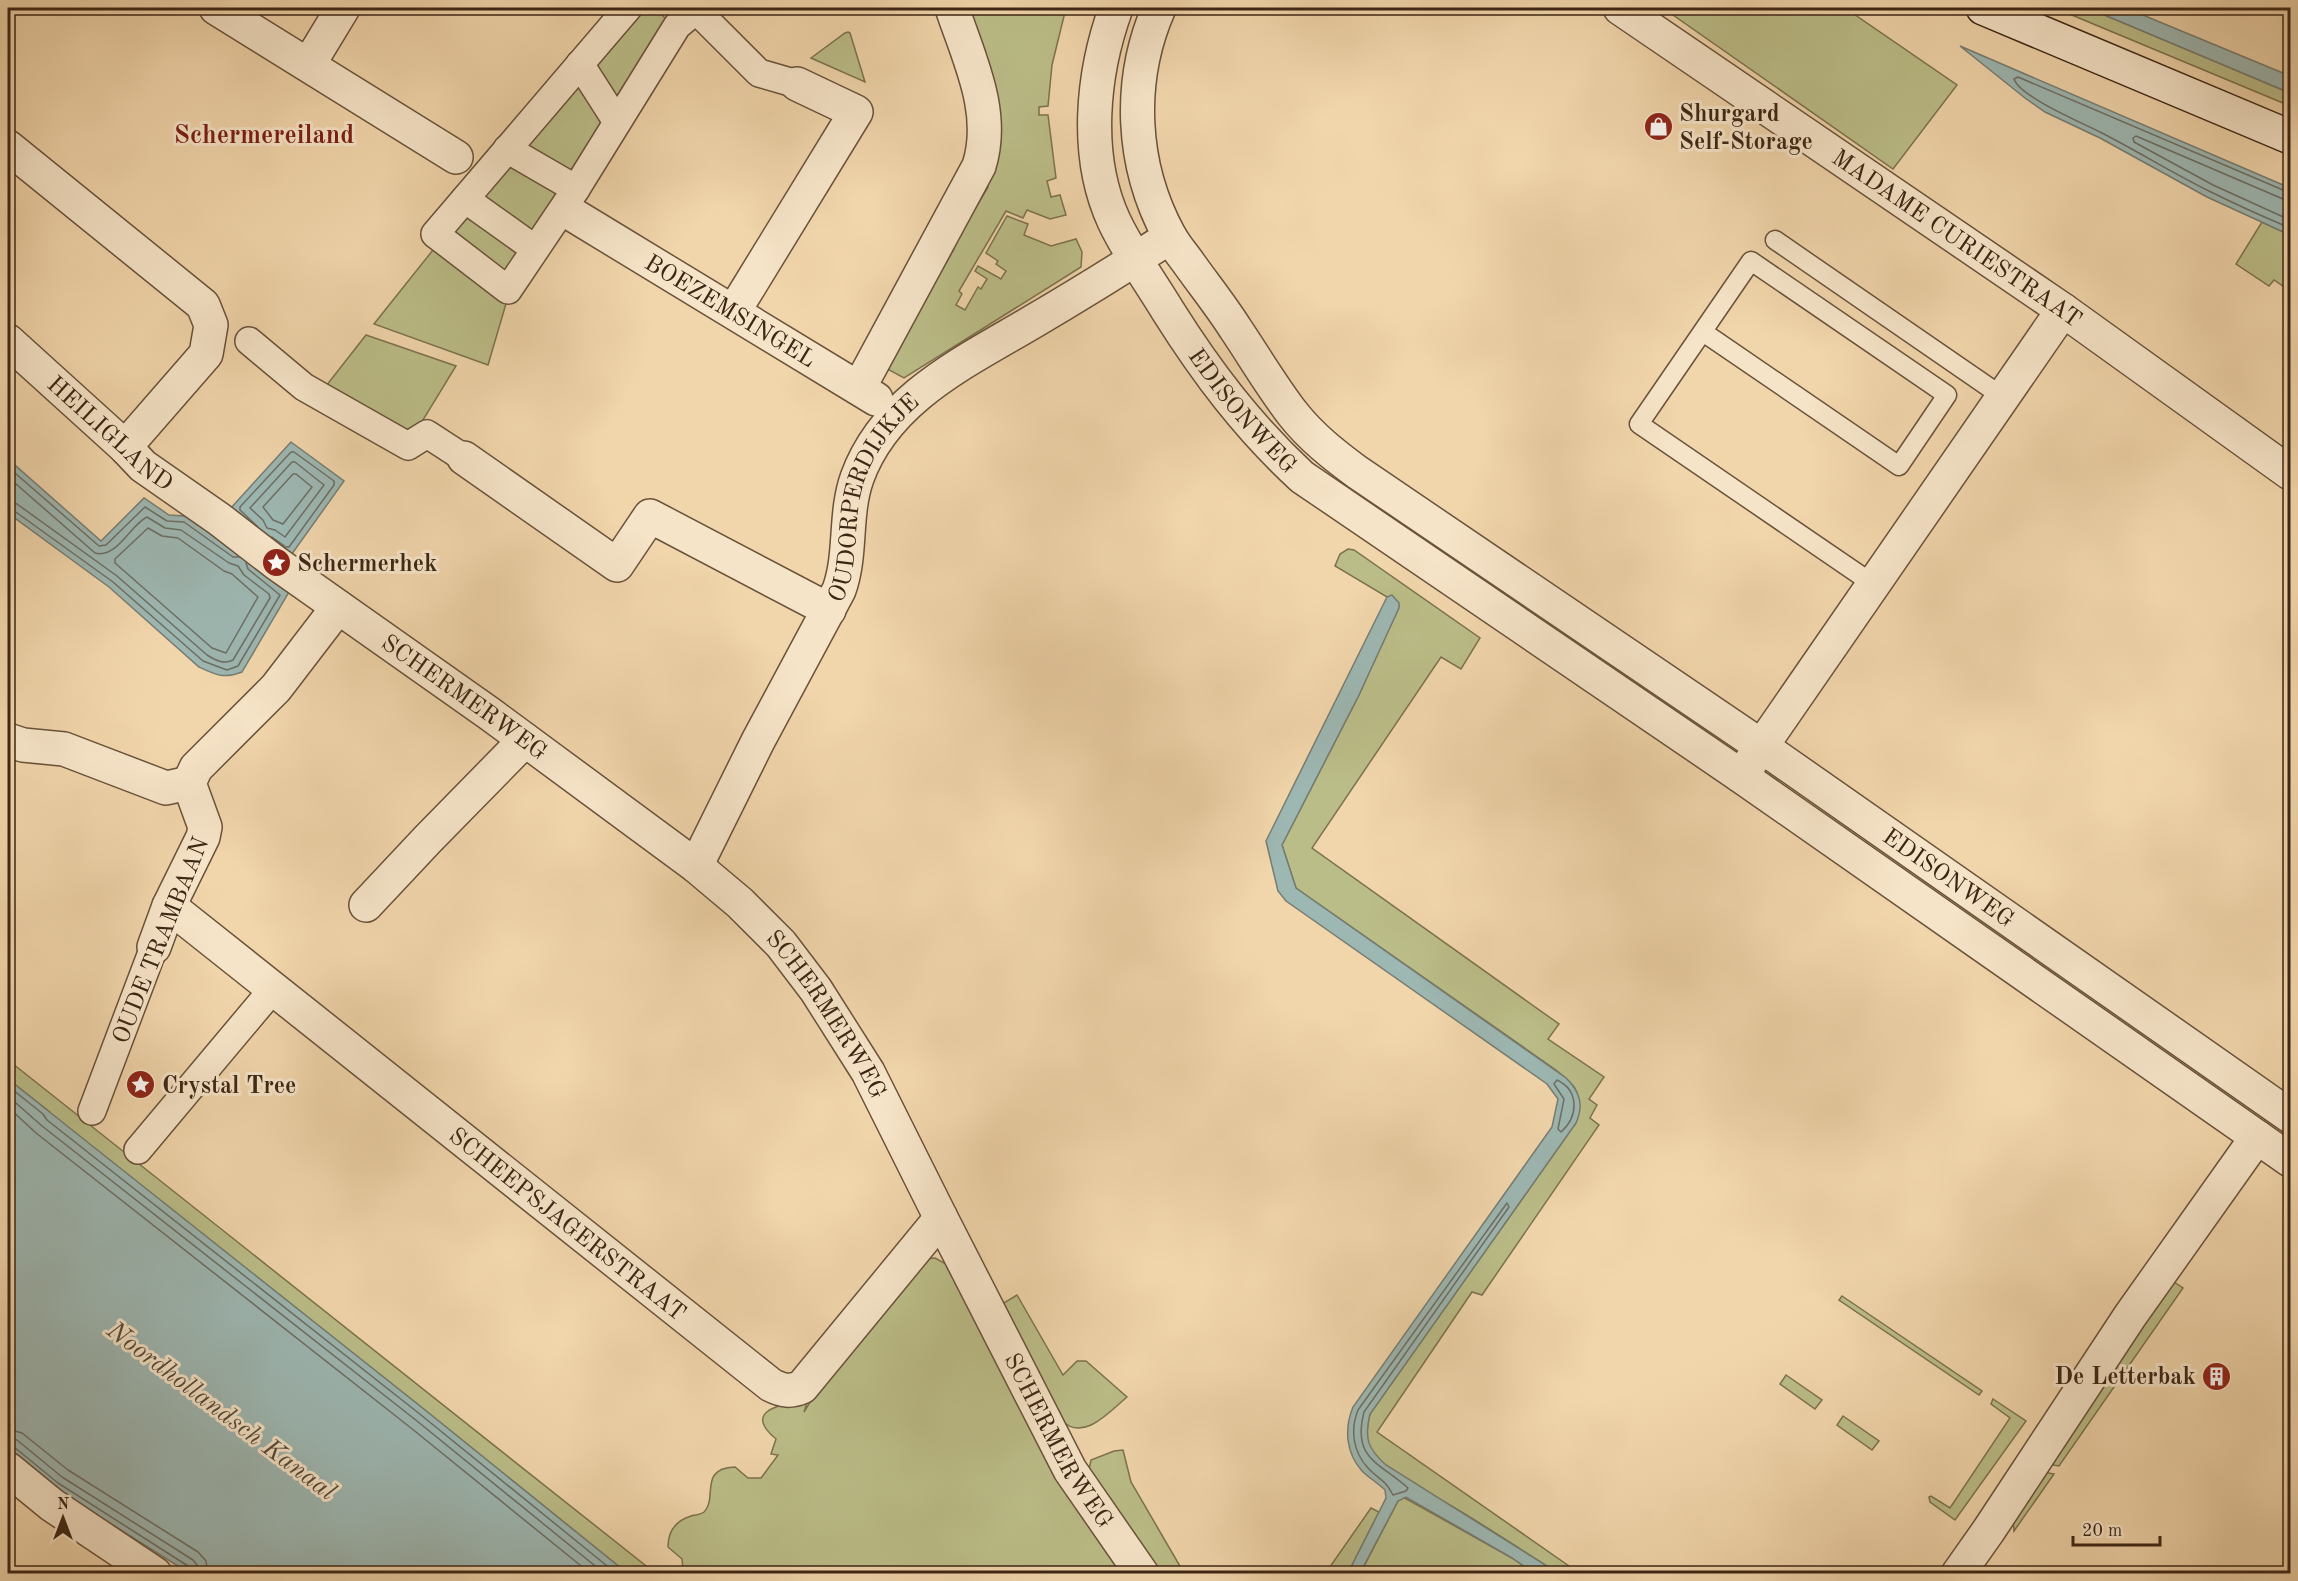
<svg xmlns="http://www.w3.org/2000/svg" width="2298" height="1581" viewBox="0 0 2298 1581" font-family="'Old Standard TT',serif">
  <style>
    .green { fill: #bbbd88; stroke: #7c724e; stroke-width: 1.5 }
    .water { fill: #9db7b2; stroke: #767d73; stroke-width: 1.5 }
    .lines { fill: none; stroke-linecap: round; stroke-linejoin: round }
    .shore { stroke: #6c6e64; stroke-width: 1.5 }
    .service-casing { stroke: #69523a; stroke-width: 21 }
    .pedestrian-casing { stroke: #69523a; stroke-width: 30 }
    .minor-casing { stroke: #69523a; stroke-width: 36 }
    .tertiary-casing { stroke: #69523a; stroke-width: 36 }
    .secondary-casing { stroke: #3c2615; stroke-width: 36 }
    .service { stroke: #f6e4c8; stroke-width: 18 }
    .pedestrian { stroke: #f6e4c8; stroke-width: 27 }
    .minor { stroke: #f6e4c8; stroke-width: 33 }
    .tertiary { stroke: #f6e4c8; stroke-width: 33 }
    .secondary { stroke: #f6e4c8; stroke-width: 33 }
    .labels { text-anchor: middle; stroke-width: 6; stroke-linejoin: round; paint-order: stroke }
    .poi-label { font-size: 24px; font-weight: bold; fill: #3c2615; stroke: #f6e4c8; text-anchor: start }
    .street-label { font-size: 24px; fill: #3c2615; stroke: #f6e4c8 }
    .neighbourhood-label { font-size: 26px; font-weight: bold; fill: #7a1f14; stroke: #f6e4c8 }
    .water-label { font-size: 26px; font-style: italic; fill: #544a3c; stroke: #f6e4c8 }
  </style>
  <rect width="100%" height="100%" fill="#f1d5ab"/>
  <filter id="stains"><feTurbulence type="fractalNoise" baseFrequency=".00333" numOctaves="4"/><feColorMatrix values="0 0 0 0 .2 0 0 0 0 .09 0 0 0 0 .02 0 0 0 .5 -.17"/></filter>
  <radialGradient id="worn" r=".72"><stop offset=".6" stop-color="#630" stop-opacity="0"/><stop offset="1" stop-color="#630" stop-opacity=".3"/></radialGradient>
  <g class="green">
    <polygon points="639,8 656,8 671,25 510,290 488,365 374,324 472,201"/>
    <polygon points="967,8 1066,8 1052,65 1048,106 1039,107 1039,115 1048,115 1056,178 1047,181 1051,197 1060,195 1066,215 1050,219 1027,210 1023,218 1006,211 959,291 962,294 956,305 965,310 978,287 981,289 987,279 975,271 978,266 1001,279 1006,271 996,264 998,261 986,253 1007,216 1028,224 1024,235 1051,246 1076,239 1082,252 1081,267 904,378 880,365 926,298 954,249 953,246 988,187"/>
    <polygon points="1663,8 1845,8 1957,85 1893,169"/>
    <polygon points="2055,8 2088,8 2290,93 2290,106"/>
    <polygon points="848,32 850,33 865,82 811,58 845,33"/>
    <polygon points="2262,222 2290,235 2290,291 2274,280 2269,286 2236,264"/>
    <polygon points="366,335 456,366 412,438 326,386"/>
    <path d="M 1348,549 L 1354,550 L 1480,638 L 1461,669 L 1441,657 L 1312,848 L 1559,1024 L 1548,1039 L 1604,1077 L 1589,1099 L 1597,1105 L 1590,1118 L 1599,1125 L 1482,1295 L 1472,1292 L 1377,1432 L 1579,1573 L 1558,1573 C 1523,1551 1489,1528 1453,1507 C 1431,1494 1389,1474 1373,1454 C 1364,1442 1367,1427 1370,1414 L 1576,1123 C 1580,1092 1581,1090 1556,1070 L 1296,888 L 1282,845 L 1359,695 L 1399,606 L 1391,597 L 1387,597 L 1335,566 L 1340,554 Z"/>
    <polygon points="8,1060 655,1573 627,1573 425,1410 50,1114 50,1112 8,1079"/>
    <path d="M 935,1258 L 946,1264 L 1126,1573 L 689,1573 L 692,1569 L 683,1570 L 682,1559 L 668,1547 C 668,1531 675,1521 691,1516 C 695,1515 700,1515 704,1512 C 718,1499 698,1468 735,1467 L 748,1478 L 761,1478 L 778,1455 L 771,1454 L 776,1439 C 740,1409 786,1404 808,1399 L 804,1412 L 813,1397 L 924,1259 Z"/>
    <polygon points="2174,1282 2183,1288 2059,1466 2047,1464"/>
    <path d="M 1017,1295 L 1063,1375 L 1077,1361 L 1086,1361 L 1127,1397 C 1110,1411 1084,1442 1062,1421 L 1002,1304 Z"/>
    <polygon points="1842,1296 1982,1391 1979,1395 1839,1300"/>
    <polygon points="1786,1375 1822,1400 1815,1409 1780,1384"/>
    <polygon points="1993,1399 2026,1421 1955,1520 1930,1502 1929,1497 1931,1496 1950,1508 2010,1418 1991,1404"/>
    <polygon points="1843,1416 1879,1441 1872,1450 1837,1425"/>
    <polygon points="1123,1450 1131,1482 1184,1573 1161,1573 1089,1469 1091,1460 1114,1451"/>
    <polygon points="2043,1472 2054,1474 2014,1531 2013,1519"/>
    <polygon points="1403,1497 1512,1558 1534,1573 1360,1574 1398,1501"/>
    <polygon points="1371,1508 1379,1512 1348,1573 1325,1574"/>
  </g>
  <g class="water">
    <polygon points="2088,8 2126,8 2290,76 2290,93"/>
    <polygon points="1960,46 2290,188 2290,235 2207,197 2100,138 2045,112 2025,98"/>
    <path d="M 291,442 L 344,481 L 289,558 L 252,564 L 289,592 L 242,672 C 224,679 216,675 199,667 L 109,587 L 8,513 L 8,459 L 101,541 L 144,498 L 169,515 L 185,516 L 237,552 L 230,509 Z"/>
    <path d="M 1392,595 L 1399,603 L 1399,608 L 1359,695 L 1282,845 L 1296,888 L 1566,1078 C 1580,1092 1584,1105 1576,1123 L 1370,1414 C 1364,1439 1368,1449 1386,1465 L 1558,1573 L 1534,1573 L 1512,1558 L 1406,1497 L 1398,1501 L 1360,1573 L 1348,1573 L 1386,1498 L 1385,1490 C 1378,1483 1369,1478 1362,1471 C 1346,1453 1344,1429 1353,1407 L 1552,1127 L 1558,1099 L 1547,1084 L 1286,901 L 1278,891 L 1266,841 L 1387,597 Z"/>
    <polygon points="8,1079 425,1410 627,1573 189,1573 54,1488 8,1449"/>
  </g>
  <g class="lines">
    <g class="shore">
      <path d="M 2290,193 L 2018,77 L 2014,79 C 2020,97 2083,123 2102,133 C 2139,152 2174,174 2211,192 C 2237,205 2264,217 2290,228"/>
      <polyline points="2290,200 2283,199 2136,136 2133,138 2134,142 2213,185 2290,220"/>
      <polygon points="292,462 295,462 324,485 285,537 275,530 267,528 263,520 250,508"/>
      <polyline points="8,467 99,546 106,545 145,507 167,521 184,522 233,557 239,557"/>
      <polygon points="293,474 296,474 312,487 283,524 273,520 263,507"/>
      <path d="M 8,477 L 95,553 C 117,559 130,525 147,517 L 165,528 L 181,530 L 229,563 L 238,566 L 244,575 L 269,594 L 270,598 L 233,660 C 224,665 215,660 207,655 L 117,576 L 17,504 L 8,501"/>
      <polyline points="8,509 13,510 113,582 203,661 227,670 238,666 280,595 248,569 246,563"/>
      <polyline points="257,526 240,510 240,507 291,452 294,452 334,481 334,485 289,547 286,547 272,537"/>
      <polygon points="148,528 162,536 178,538 224,571 232,574 258,597 226,653 212,648 115,563 115,559"/>
      <path d="M 1557,1080 C 1580,1091 1578,1117 1561,1132 L 1558,1129 L 1564,1099 L 1554,1084 Z"/>
      <polyline points="8,1086 43,1114 47,1120 421,1415 617,1574"/>
      <polyline points="8,1096 42,1126 417,1421 605,1574"/>
      <polyline points="8,1107 36,1133 411,1428 591,1574"/>
      <path d="M 1507,1203 L 1509,1207 L 1364,1412 C 1352,1459 1379,1462 1408,1488 L 1406,1491 L 1393,1495 C 1384,1478 1380,1481 1368,1468 C 1353,1452 1350,1430 1358,1410 Z"/>
      <polyline points="8,1429 22,1433 68,1470 198,1552 206,1561 208,1574"/>
      <polyline points="8,1438 17,1440 62,1477 193,1560 197,1565 199,1574"/>
      <polyline points="8,1445 14,1447 58,1483 188,1566 191,1574"/>
    </g>
    <defs>
      <g id="service">
        <polyline points="1775,240 2003,397"/>
        <polyline points="1703,332 1899,466 1947,395 1751,261 1639,424 1873,584"/>
      </g>
      <g id="pedestrian">
        <polyline points="628,8 435,234 508,290 576,189 677,26 698,8"/>
        <polyline points="694,8 759,73 797,84"/>
        <polyline points="580,64 617,122"/>
        <polyline points="507,149 576,189"/>
        <polyline points="465,199 535,249"/>
        <polyline points="249,341 304,387 408,446 427,434 464,458"/>
        <polyline points="92,1111 154,947"/>
        <polyline points="138,1150 273,989"/>
      </g>
      <g id="minor">
        <polyline points="216,8 456,157"/>
        <path id="s1" d="M 1620,8 L 2063,310 L 2290,473"/>
        <polyline points="309,64 343,8"/>
        <polyline points="8,147 203,305 211,325 206,354 125,447"/>
        <path id="s2" d="M 575,216 L 876,399"/>
        <polyline points="734,311 856,112 797,84"/>
        <path id="s3" d="M 8,341 L 125,447 L 143,466 L 219,519 L 276,563 L 490,714 L 696,866 L 740,903 L 781,944 L 816,990 L 868,1072 L 941,1218 L 1070,1470 L 1142,1574"/>
        <path d="M 859,388 L 979,166 C 996,112 969,59 952,8"/>
        <polyline points="464,458 617,565 650,516 829,610"/>
        <polyline points="8,740 23,745 64,749 166,788 189,783"/>
        <polyline points="1741,776 2063,310"/>
        <path id="s4" d="M 696,866 L 758,741 L 839,590 C 852,554 844,515 857,478 C 886,398 965,362 1034,321 C 1080,294 1125,266 1170,237"/>
        <polyline points="366,905 428,839 525,740"/>
        <path id="s5" d="M 169,906 C 370,1065 569,1226 771,1385 C 783,1391 790,1392 802,1387 L 941,1218"/>
        <polyline points="154,947 169,906 203,837 205,827 189,783 196,768 276,688 338,607"/>
        <polyline points="8,1469 52,1505 155,1574"/>
        <polyline points="1958,1574 1989,1530 2130,1316 2257,1137"/>
      </g>
      <g id="tertiary">
        <path id="s6" d="M 1116,8 C 1092,74 1084,156 1114,221 C 1129,253 1150,281 1168,311 C 1207,373 1248,427 1302,477 L 1741,776 L 2290,1160"/>
        <path id="s7" d="M 1159,8 C 1127,81 1131,165 1169,235 C 1175,246 1183,255 1190,265 C 1205,286 1221,306 1235,328 C 1254,356 1272,387 1293,414 C 1311,437 1334,455 1357,472 L 1761,746 L 2290,1116"/>
      </g>
      <polyline id="secondary" points="1983,8 2290,137"/>
    </defs>
    <use href="#service" class="service-casing"/>
    <use href="#pedestrian" class="pedestrian-casing"/>
    <use href="#minor" class="minor-casing"/>
    <use href="#tertiary" class="tertiary-casing"/>
    <use href="#secondary" class="secondary-casing"/>
    <use href="#service" class="service"/>
    <use href="#pedestrian" class="pedestrian"/>
    <use href="#minor" class="minor"/>
    <use href="#tertiary" class="tertiary"/>
    <use href="#secondary" class="secondary"/>
  </g>
  <defs>
    <symbol id="shop-disc" viewBox="-11 -11 22 22"><circle r="9.5" fill="#8f2418" stroke="#f6e4c8"/><path d="M-5-2.5h2.3a2.7 3.5 0 0 1 5.4 0H5L5.5 6h-11ZM-1.5-2.5h3a1.5 2.3 0 0 0-3 0Z" fill="#fff"/></symbol>
    <symbol id="sight-disc" viewBox="-11 -11 22 22"><circle r="9.5" fill="#8f2418" stroke="#f6e4c8"/><path d="M0-6L1.8-2.2L6-1.7L2.9 1.2L3.7 5.4L0 3.3L-3.7 5.4L-2.9 1.2L-6-1.7L-1.8-2.2Z" fill="#fff"/></symbol>
    <symbol id="building-disc" viewBox="-11 -11 22 22"><circle r="9.5" fill="#8f2418" stroke="#f6e4c8"/><path d="M-4-6H4V6H1V3H-1V6H-4ZM-2.5-4.3h1.7v1.8h-1.7ZM.8-4.3h1.7v1.8H.8ZM-2.5-1h1.7V.8h-1.7ZM.8-1h1.7V.8H.8Z" fill="#fff"/></symbol>
  </defs>
  <g fill-rule="evenodd">
    <use href="#shop-disc" x="1642" y="110" width="33" height="33"/>
    <use href="#sight-disc" x="260" y="546" width="33" height="33"/>
    <use href="#sight-disc" x="124" y="1068" width="33" height="33"/>
    <use href="#building-disc" x="2200" y="1360" width="33" height="33"/>
  </g>
  <g class="labels">
    <g class="poi-label">
      <text x="1679" y="121">Shurgard<tspan x="1679" dy="28">Self-Storage</tspan></text>
      <text x="297" y="571">Schermerhek</text>
      <text x="162" y="1093">Crystal Tree</text>
      <text x="2196" y="1384" text-anchor="end">De Letterbak</text>
    </g>
    <g class="street-label">
      <text dy="8" stroke="none"><textPath href="#s1" startOffset="408">MADAME CURIESTRAAT</textPath></text>
      <text dy="8" stroke="none"><textPath href="#s2" startOffset="182">BOEZEMSINGEL</textPath></text>
      <text dy="8" stroke="none"><textPath href="#s6" startOffset="448">EDISONWEG</textPath></text>
      <text dy="8" stroke="none"><textPath href="#s3" startOffset="138">HEILIGLAND</textPath></text>
      <text dy="8" stroke="none"><textPath href="#s4" startOffset="412">OUDORPERDIJKJE</textPath></text>
      <text dy="8" stroke="none"><textPath href="#s3" startOffset="580">SCHERMERWEG</textPath></text>
      <text dy="8" stroke="none"><textPath href="#s7" startOffset="1257">EDISONWEG</textPath></text>
      <text transform="translate(160 940) rotate(-68)" y="8">OUDE TRAMBAAN</text>
      <text dy="8" stroke="none"><textPath href="#s3" startOffset="1066">SCHERMERWEG</textPath></text>
      <text dy="8" stroke="none"><textPath href="#s5" startOffset="510">SCHEEPSJAGERSTRAAT</textPath></text>
      <text dy="8" stroke="none"><textPath href="#s3" startOffset="1552">SCHERMERWEG</textPath></text>
    </g>
    <g class="neighbourhood-label">
      <text x="264" y="143">Schermereiland</text>
    </g>
    <g class="water-label">
      <text transform="translate(222 1410) rotate(37)" y="9">Noordhollandsch Kanaal</text>
    </g>
  </g>
  <rect width="2298" height="1581" fill="none" stroke="#f1d5ab" stroke-width="30"/>
  <rect x="9" y="9" width="2280" height="1563" fill="none" stroke="#3c2615" stroke-width="3"/>
  <rect x="15" y="15" width="2268" height="1551" fill="none" stroke="#3c2615" stroke-width="1.5"/>
  <g transform="translate(63 1518)" stroke="#f6e4c8" stroke-width="4.5" paint-order="stroke">
  <path d="M0-4.5L10 22L0 15L-10 22Z" fill="#3c2615"/>
  <text y="-9" font-size="16" font-weight="bold" text-anchor="middle" fill="#3c2615">N</text>
  </g>
  <path d="M2073 1536v9h87v-9" fill="none" stroke="#3c2615" stroke-width="3"/>
  <text x="2082" y="1536" font-size="18" fill="#3c2615" stroke="#f6e4c8" stroke-width="4.5" paint-order="stroke">20 m</text>
  <rect width="100%" height="100%" filter="url(#stains)"/>
  <rect width="100%" height="100%" fill="url(#worn)"/>
</svg>
